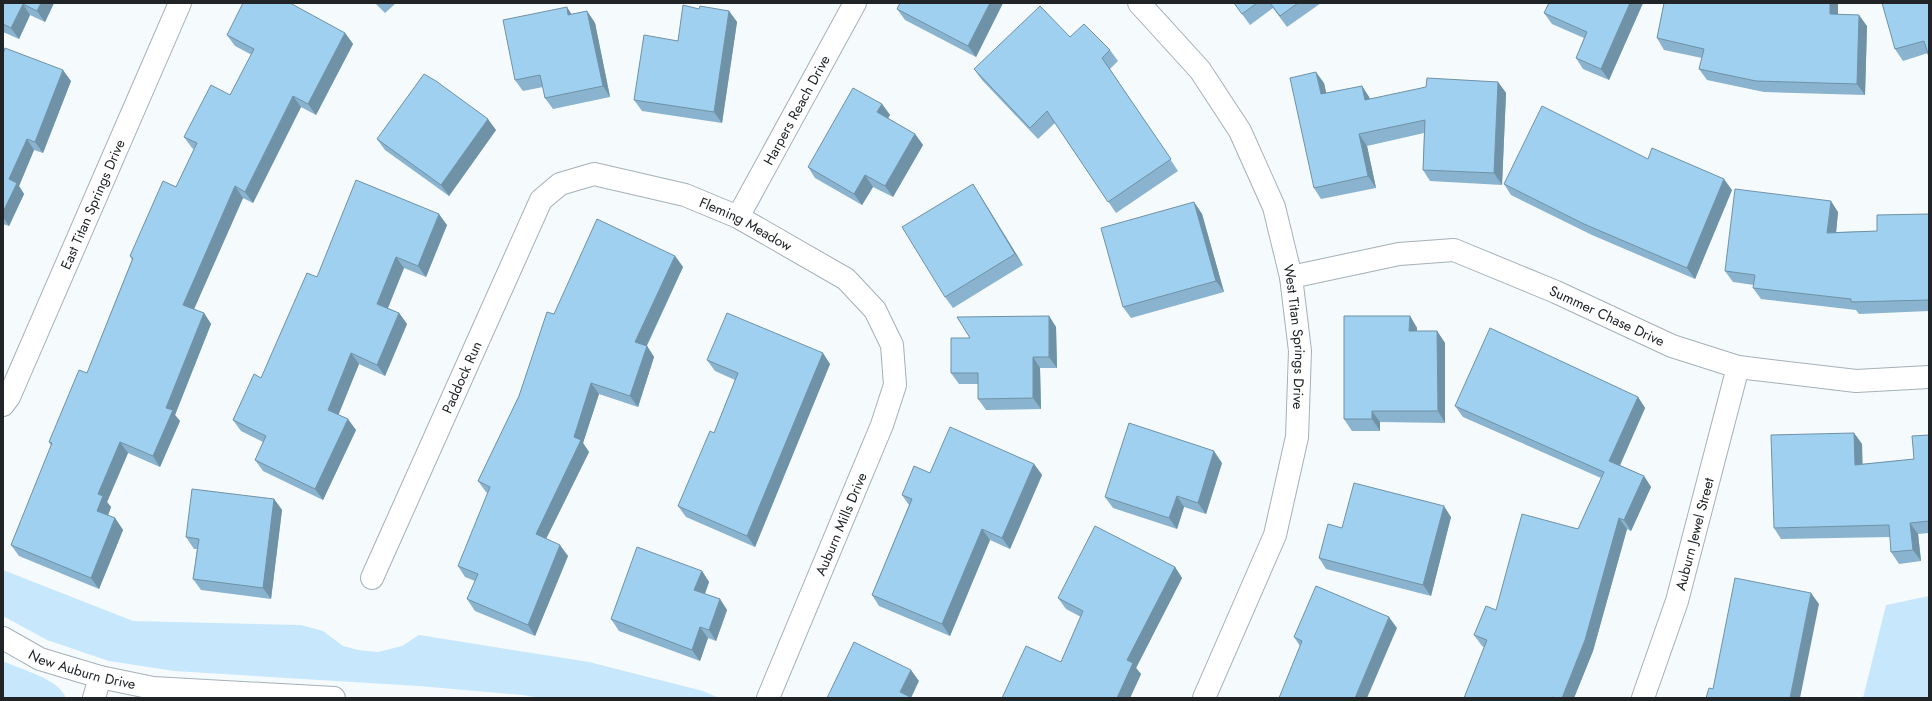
<svg xmlns="http://www.w3.org/2000/svg" width="1932" height="701" viewBox="0 0 1932 701" font-family="Jost,sans-serif">
  <style>
    .green { fill: #c6e7fc }
    .lines { fill: none; stroke-linecap: round; stroke-linejoin: round }
    .street-casing { stroke: #a5b0b8; stroke-width: 24 }
    .street { stroke: #fff; stroke-width: 22 }
    .wall { fill: #89b3ce }
    .shaded-wall { fill: #6f92a7 }
    .building { fill: #9fd0ef; stroke: #6f92a7 }
    .labels { text-anchor: middle; stroke-width: 4; stroke-linejoin: round; paint-order: stroke }
    .street-label { font-size: 14px; fill: #202427; stroke: #fff }
  </style>
  <rect width="100%" height="100%" fill="#f5fafd"/>
  <g class="green">
    <polygon points="3,570 133,621 301,625 323,631 343,646 358,650 378,652 402,646 419,635 589,662 703,691 719,698 539,698 523,695 419,686 174,671 109,661 47,640 3,616"/>
    <polygon points="1929,596 1929,698 1863,698 1886,605"/>
    <path d="M 3,661 C 21,670 58,678 66,698 L 3,698 Z"/>
  </g>
  <g class="lines">
    <defs>
      <g id="street">
        <path id="s1" d="M 1139,3 L 1200,70 L 1240,131 L 1274,207 L 1291,277 L 1300,351 L 1297,437 L 1275,535 L 1204,698"/>
        <path id="s2" d="M 738,217 L 855,3"/>
        <path id="s3" d="M 1291,277 L 1399,254 L 1454,250 L 1556,292 L 1672,346 L 1738,367 L 1856,381 L 1929,377"/>
        <path id="s4" d="M 3,405 L 9,397 L 180,3"/>
        <path id="s5" d="M 372,578 L 541,200 L 560,184 L 594,174 L 685,195 L 738,217 L 846,279 L 875,310 L 892,345 L 895,385 L 882,425 L 768,698"/>
        <path id="s6" d="M 3,638 L 40,659 L 100,677 L 153,688 L 334,698"/>
        <polyline points="94,698 100,677"/>
        <path id="s7" d="M 1643,698 L 1677,601 L 1738,367"/>
      </g>
    </defs>
    <use href="#street" class="street-casing"/>
    <use href="#street" class="street"/>
  </g>
  <g class="wall">
    <polygon points="3,3 54,3 45,22 30,15 19,39 3,32"/>
    <polygon points="375,3 396,3 385,13"/>
    <polygon points="1003,3 976,57 905,20 897,9"/>
    <polygon points="1234,3 1321,3 1287,27 1273,8 1250,25"/>
    <polygon points="1546,3 1643,3 1609,80 1583,69 1576,58 1584,38 1552,24 1544,13 1548,4"/>
    <polygon points="1664,3 1838,3 1838,14 1867,26 1865,95 1764,92 1707,80 1699,69 1702,58 1664,50 1657,38"/>
    <polygon points="1929,3 1928,53 1903,61 1895,49"/>
    <polygon points="699,9 729,11 737,22 722,123 642,111 634,100 678,41"/>
    <polygon points="587,11 595,23 610,97 553,109 545,98 543,87 523,91 515,80 572,14"/>
    <polygon points="345,33 353,44 316,115 301,107 253,203 243,198 194,309 204,313 211,324 175,415 180,421 160,467 128,453 107,502 111,507 108,516 115,518 123,530 99,589 19,556 11,545 51,446 49,442 87,373 132,260 130,256 176,187 194,149 192,148 184,137 230,95 252,55 235,46 227,35"/>
    <polygon points="1070,37 1110,50 1118,61 1110,69 1178,171 1116,213 1055,123 1038,139 982,80 974,69"/>
    <polygon points="3,54 71,81 43,153 34,150 19,186 24,194 9,226 3,224"/>
    <polygon points="1498,82 1506,93 1502,185 1430,181 1423,170 1424,133 1367,146 1376,188 1321,199 1314,188 1324,83 1326,93 1362,86 1369,97 1370,99"/>
    <polygon points="882,104 890,115 888,118 915,134 923,145 893,197 873,187 862,205 815,178 808,167"/>
    <polygon points="496,130 449,196 385,150 377,139"/>
    <polygon points="1648,159 1732,190 1695,279 1592,235 1511,195 1504,184"/>
    <polygon points="980,195 1023,265 953,308 945,297"/>
    <polygon points="1194,202 1202,214 1224,292 1131,318 1123,307"/>
    <polygon points="1838,212 1836,232 1877,231 1929,214 1929,311 1859,314 1856,310 1761,299 1753,288 1754,285 1733,282 1725,271"/>
    <polygon points="447,225 426,277 404,268 388,308 399,313 407,324 385,376 359,364 338,415 356,430 323,500 263,471 255,460 263,442 241,431 233,420 261,378 317,277"/>
    <polygon points="675,256 683,267 647,346 654,357 638,407 599,394 583,443 589,452 546,539 568,556 535,636 475,611 467,599 475,581 465,577 458,566 488,493 486,492 478,481 519,396 554,314"/>
    <polygon points="1049,316 1056,327 1057,368 1040,368 1041,409 986,410 978,399 978,384 959,384 951,373 970,338"/>
    <polygon points="1410,316 1417,328 1417,331 1437,331 1445,343 1445,423 1380,422 1380,431 1352,431 1344,419"/>
    <polygon points="707,360 830,364 755,547 686,517 678,506 714,433 735,380 715,371"/>
    <polygon points="1638,397 1645,408 1620,465 1644,476 1651,487 1631,531 1627,529 1593,651 1574,698 1464,698 1484,647 1482,646 1474,635 1496,610 1578,529 1601,478 1463,417 1455,406"/>
    <polygon points="1854,433 1862,444 1862,464 1914,459 1929,435 1929,533 1918,534 1921,561 1899,564 1891,552 1890,537 1781,539 1774,528"/>
    <polygon points="1222,463 1206,514 1184,507 1177,529 1113,508 1105,497"/>
    <polygon points="1034,464 1042,475 1010,549 990,540 950,636 879,606 872,595 909,505 902,495 930,473"/>
    <polygon points="274,499 282,510 271,599 201,590 193,579 197,549 194,549 186,537"/>
    <polygon points="1451,517 1431,596 1326,569 1319,558 1342,528"/>
    <polygon points="1175,567 1182,578 1136,668 1141,674 1130,698 1002,698 1061,662 1081,617 1066,609 1058,598"/>
    <polygon points="702,571 709,582 705,594 720,599 727,610 716,641 708,638 700,661 619,631 611,619"/>
    <polygon points="1397,628 1300,646 1294,637"/>
  </g>
  <g class="shaded-wall">
    <polygon points="41,3 54,3 45,22 37,11"/>
    <polygon points="990,3 1003,3 976,57 968,46"/>
    <polygon points="1630,3 1643,3 1609,80 1601,69"/>
    <polygon points="1830,3 1838,3 1838,25 1830,14"/>
    <polygon points="23,4 30,15 19,39 11,28"/>
    <polygon points="567,7 574,18 568,15"/>
    <polygon points="587,11 595,23 610,97 603,86"/>
    <polygon points="729,11 737,22 722,123 714,112"/>
    <polygon points="1859,15 1867,26 1865,95 1857,84"/>
    <polygon points="345,33 353,44 316,115 308,104"/>
    <polygon points="63,70 71,81 43,153 35,142"/>
    <polygon points="1316,72 1324,83 1329,105 1321,94"/>
    <polygon points="1498,82 1506,93 1502,185 1494,173"/>
    <polygon points="1362,86 1369,97 1373,111 1365,100"/>
    <polygon points="293,96 301,107 253,203 245,192"/>
    <polygon points="882,104 890,115 885,123 877,112"/>
    <polygon points="488,119 496,130 449,196 441,185"/>
    <polygon points="915,134 923,145 893,197 885,186"/>
    <polygon points="1359,134 1367,146 1376,188 1368,176"/>
    <polygon points="27,139 34,150 19,186 24,194 9,226 3,217 3,212 9,179"/>
    <polygon points="865,175 873,187 862,205 854,194"/>
    <polygon points="1724,179 1732,190 1695,279 1687,268"/>
    <polygon points="973,184 980,195 1023,265 1015,254"/>
    <polygon points="235,186 243,198 191,316 183,305"/>
    <polygon points="1831,201 1838,212 1835,244 1827,233"/>
    <polygon points="1194,202 1202,214 1224,292 1216,281"/>
    <polygon points="439,214 447,225 426,277 418,266"/>
    <polygon points="675,256 683,267 643,353 635,342"/>
    <polygon points="396,257 404,268 385,315 377,304"/>
    <polygon points="204,313 211,324 175,415 180,421 160,467 153,456 166,408"/>
    <polygon points="399,313 407,324 385,376 377,365"/>
    <polygon points="1049,316 1056,327 1057,368 1049,357"/>
    <polygon points="1410,316 1417,328 1417,343 1409,331"/>
    <polygon points="1437,331 1445,343 1445,423 1438,411"/>
    <polygon points="647,346 654,357 638,407 630,396"/>
    <polygon points="351,353 359,364 336,421 328,410"/>
    <polygon points="823,353 830,364 755,547 747,536"/>
    <polygon points="1033,357 1040,368 1041,409 1033,398"/>
    <polygon points="591,383 599,394 583,443 589,452 543,545 536,534 574,437"/>
    <polygon points="1638,397 1645,408 1617,472 1609,461"/>
    <polygon points="1372,411 1380,422 1380,431 1372,419"/>
    <polygon points="348,419 356,430 323,500 315,489"/>
    <polygon points="1854,433 1862,444 1863,476 1855,465"/>
    <polygon points="120,442 128,453 107,502 111,507 105,522 97,511 98,494"/>
    <polygon points="1214,451 1222,463 1206,514 1198,503"/>
    <polygon points="1034,464 1042,475 1010,549 1002,538"/>
    <polygon points="1644,476 1651,487 1631,531 1624,520"/>
    <polygon points="1177,496 1184,507 1177,529 1169,518"/>
    <polygon points="274,499 282,510 271,599 263,588"/>
    <polygon points="1444,506 1451,517 1431,596 1423,585"/>
    <polygon points="115,518 123,530 99,589 91,578"/>
    <polygon points="1619,518 1627,529 1593,651 1574,698 1562,698"/>
    <polygon points="1910,523 1918,534 1921,561 1913,550"/>
    <polygon points="982,529 990,540 950,636 942,624"/>
    <polygon points="560,545 568,556 535,636 528,625"/>
    <polygon points="1175,567 1182,578 1136,668 1141,674 1130,698 1117,698 1127,660"/>
    <polygon points="702,571 709,582 702,601 694,590"/>
    <polygon points="1811,593 1819,604 1800,698 1790,698"/>
    <polygon points="720,599 727,610 716,641 709,630"/>
    <polygon points="1389,617 1397,628 1367,698 1355,698"/>
    <polygon points="700,627 708,638 700,661 692,650"/>
    <polygon points="911,670 919,681 911,698 900,692"/>
  </g>
  <g class="building">
    <polygon points="3,3 41,3 37,11 23,4 11,28 3,24"/>
    <polygon points="243,3 290,3 345,33 308,104 293,96 245,192 235,186 183,305 204,313 166,408 173,410 153,456 120,442 98,494 103,496 97,511 115,518 91,578 11,545 52,443 49,442 79,370 87,373 133,258 130,256 163,181 176,187 197,143 184,137 211,85 230,95 254,49 227,35"/>
    <polygon points="900,3 990,3 968,46 897,9"/>
    <polygon points="1234,3 1257,3 1242,14"/>
    <polygon points="1270,3 1298,3 1280,16"/>
    <polygon points="1549,3 1630,3 1601,69 1576,58 1587,32 1544,13"/>
    <polygon points="1664,3 1830,3 1830,14 1859,15 1857,84 1756,81 1699,69 1704,49 1657,38"/>
    <polygon points="1882,3 1929,3 1929,57 1924,41 1895,49"/>
    <polygon points="683,5 699,9 700,6 729,11 714,112 634,100 644,35 678,41"/>
    <polygon points="1040,6 1070,37 1084,24 1110,50 1102,58 1171,159 1108,202 1047,111 1030,128 974,69"/>
    <polygon points="567,7 568,15 587,11 603,86 545,98 540,75 515,80 503,20"/>
    <polygon points="5,48 63,70 35,142 27,139 9,179 17,183 3,212 3,54"/>
    <polygon points="1316,72 1321,94 1362,86 1365,100 1426,87 1427,78 1498,82 1494,173 1423,170 1425,120 1359,134 1368,176 1314,188 1290,78"/>
    <polygon points="424,74 436,81 488,119 441,185 377,139"/>
    <polygon points="853,88 882,104 877,112 915,134 885,186 865,175 854,194 808,167"/>
    <polygon points="1542,106 1648,159 1652,148 1724,179 1687,268 1584,224 1504,184"/>
    <polygon points="356,180 439,214 418,266 396,257 377,304 399,313 377,365 351,353 328,410 348,419 315,489 255,460 266,436 233,420 254,374 261,378 307,273 317,277"/>
    <polygon points="973,184 1015,254 945,297 902,227"/>
    <polygon points="1735,189 1831,201 1827,233 1877,231 1877,215 1929,214 1929,300 1851,302 1851,299 1753,288 1755,275 1725,271"/>
    <polygon points="1194,202 1216,281 1123,307 1101,228"/>
    <polygon points="597,219 675,256 635,342 647,346 630,396 591,383 574,437 581,440 536,534 560,545 528,625 467,599 478,574 458,566 490,487 478,481 519,396 547,312 554,314"/>
    <polygon points="727,313 823,353 747,536 678,506 710,431 714,433 738,373 707,360"/>
    <polygon points="1049,316 1049,357 1033,357 1033,398 978,399 978,373 951,373 951,338 970,338 957,317"/>
    <polygon points="1344,316 1410,316 1409,331 1437,331 1438,411 1372,411 1372,419 1344,419"/>
    <polygon points="1490,328 1638,397 1609,461 1644,476 1624,520 1619,518 1585,640 1562,698 1554,698 1552,697 1551,698 1464,698 1487,640 1474,635 1486,606 1496,610 1522,514 1578,529 1604,472 1455,406"/>
    <polygon points="1129,423 1214,451 1198,503 1177,496 1169,518 1105,497"/>
    <polygon points="950,427 1034,464 1002,538 982,529 942,624 872,595 912,499 902,495 914,466 930,473"/>
    <polygon points="1854,433 1855,465 1914,459 1912,436 1929,435 1929,521 1910,523 1913,550 1891,552 1889,525 1774,528 1771,435"/>
    <polygon points="1354,483 1444,506 1423,585 1319,558 1328,524 1342,528"/>
    <polygon points="192,489 274,499 263,588 193,579 199,539 186,537"/>
    <polygon points="1095,526 1175,567 1127,660 1133,663 1117,698 1002,698 1026,646 1061,662 1083,611 1058,598"/>
    <polygon points="637,547 702,571 694,590 720,599 709,630 700,627 692,650 611,619"/>
    <polygon points="1735,578 1811,593 1790,698 1706,698 1709,688 1713,689"/>
    <polygon points="1316,586 1389,617 1355,698 1279,698 1302,641 1294,637"/>
    <polygon points="854,642 911,670 900,692 912,698 827,698"/>
  </g>
  <g class="labels">
    <g class="street-label">
      <text dy="5" stroke="none"><textPath href="#s2" startOffset="122">Harpers Reach Drive</textPath></text>
      <text dy="5" stroke="none"><textPath href="#s4" startOffset="220">East Titan Springs Drive</textPath></text>
      <text dy="5" stroke="none"><textPath href="#s5" startOffset="635">Fleming Meadow</textPath></text>
      <text dy="5" stroke="none"><textPath href="#s3" startOffset="332">Summer Chase Drive</textPath></text>
      <text dy="5" stroke="none"><textPath href="#s1" startOffset="379">West Titan Springs Drive</textPath></text>
      <text dy="5" stroke="none"><textPath href="#s5" startOffset="220">Paddock Run</textPath></text>
      <text transform="translate(841 524) rotate(-67)" y="5">Auburn Mills Drive</text>
      <text dy="5" stroke="none"><textPath href="#s7" startOffset="172">Auburn Jewel Street</textPath></text>
      <text dy="5" stroke="none"><textPath href="#s6" startOffset="86">New Auburn Drive</textPath></text>
    </g>
  </g>
  <rect width="1932" height="701" fill="none" stroke="#202427" stroke-width="8"/>
</svg>
